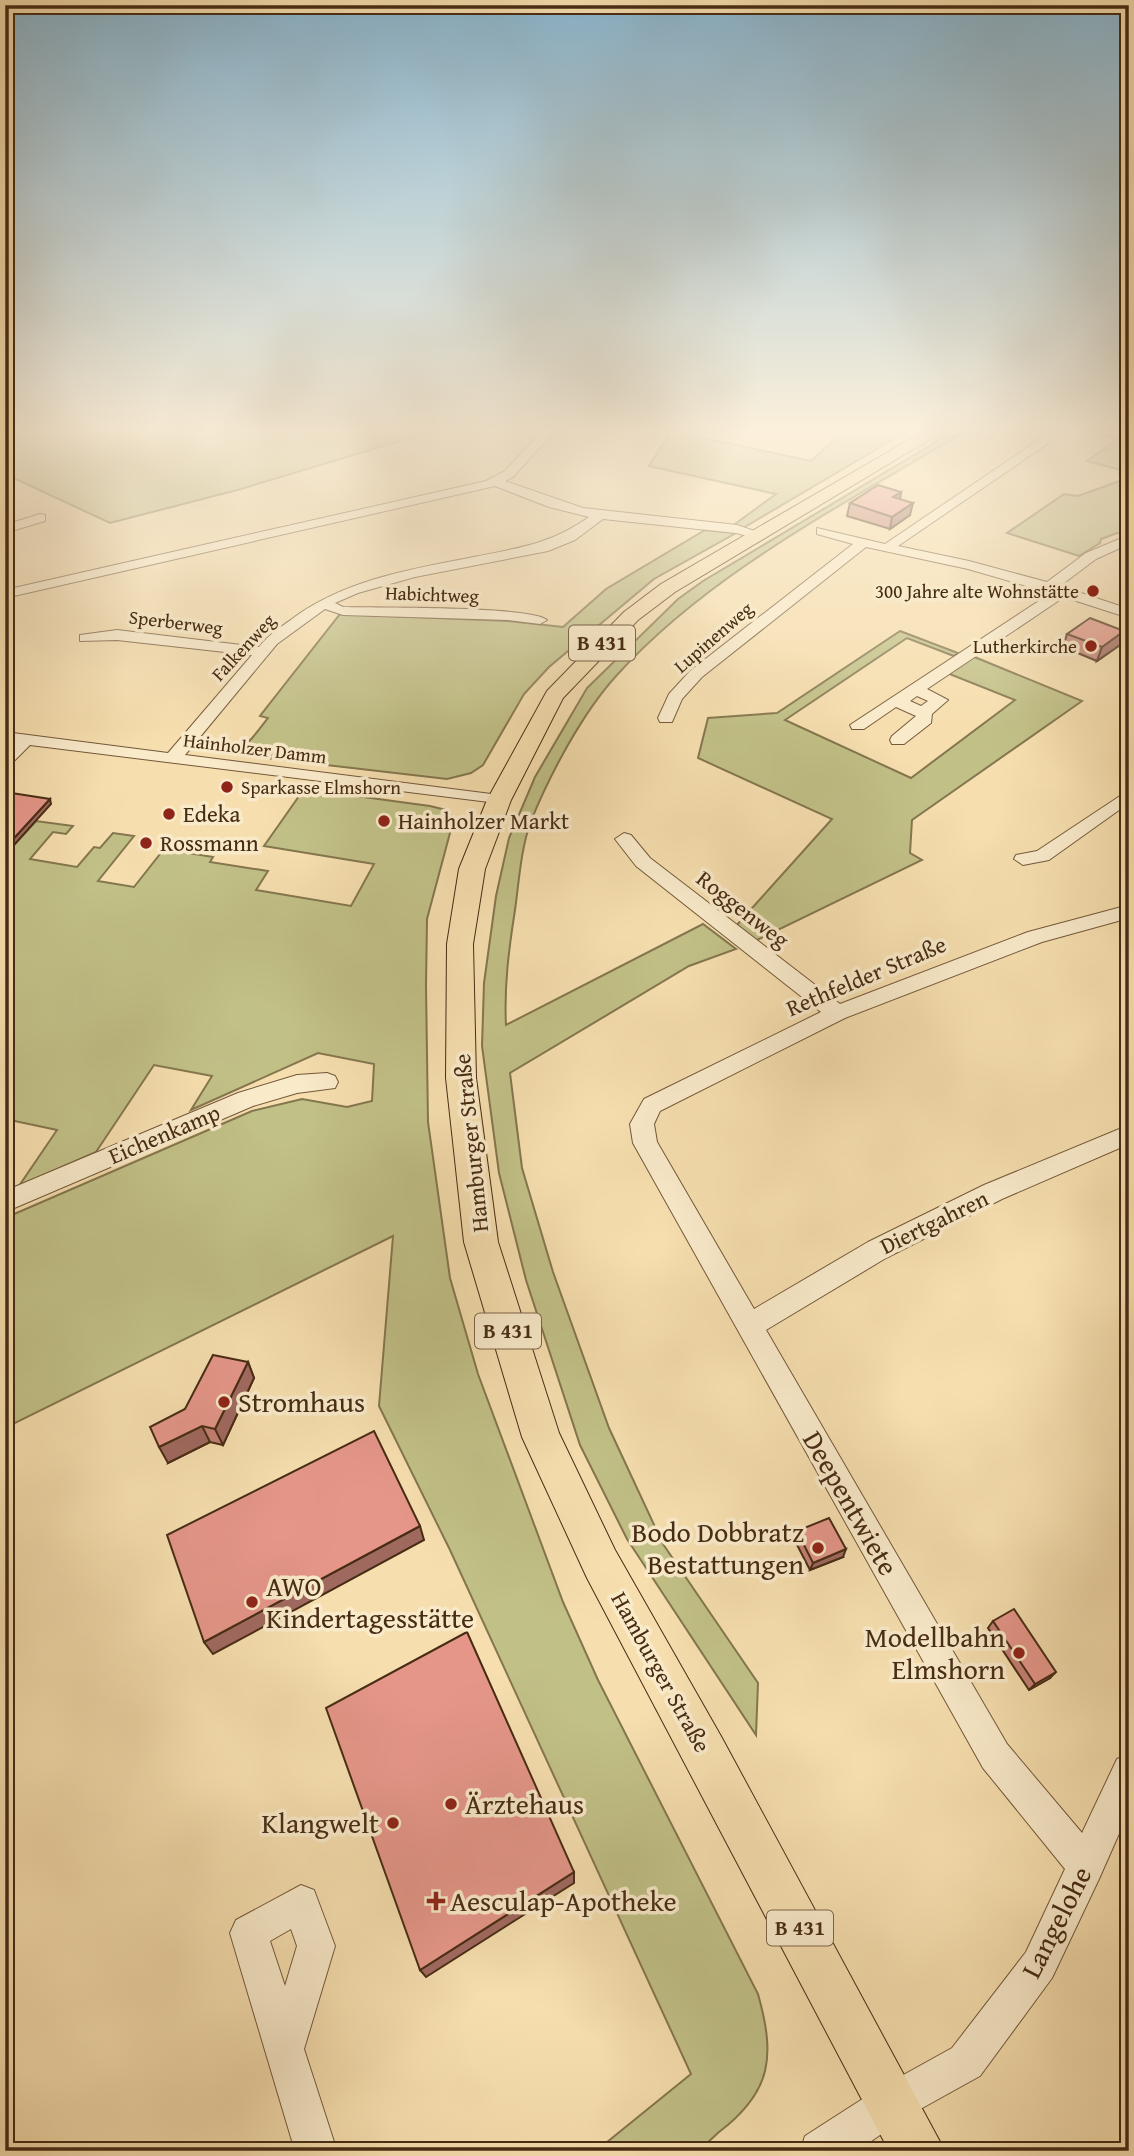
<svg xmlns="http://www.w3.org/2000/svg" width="1134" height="2156" viewBox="0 0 1134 2156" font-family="'Gentium Book Plus',serif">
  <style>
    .green { fill: #c1c087; stroke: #84764e; stroke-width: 2 }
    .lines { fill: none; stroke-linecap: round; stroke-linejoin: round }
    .minor-casing { stroke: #73583a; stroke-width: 2 }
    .major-casing { stroke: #472c14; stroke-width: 2 }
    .minor { fill: #f9eaca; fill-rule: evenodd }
    .major { fill: #f6deae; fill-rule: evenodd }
    .wall { fill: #c58176; stroke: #472c14; stroke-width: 2 }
    .shaded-wall { fill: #a06960; stroke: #472c14; stroke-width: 2 }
    .building { fill: #e59689; stroke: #472c14; stroke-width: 2 }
    .poi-dot { fill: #8f2418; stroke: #f9eaca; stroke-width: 2.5 }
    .labels { text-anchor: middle; stroke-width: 7; stroke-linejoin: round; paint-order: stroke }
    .far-poi-label { font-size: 19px; fill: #472c14; stroke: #f9eaca; text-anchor: end }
    .far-street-label { font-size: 19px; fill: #472c14; stroke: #f9eaca }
    .shield { fill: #f9eaca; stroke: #7c654b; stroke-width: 2 }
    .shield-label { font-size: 21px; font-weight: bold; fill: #472c14 }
    .poi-label { font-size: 23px; fill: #472c14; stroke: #f9eaca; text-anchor: start }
    .street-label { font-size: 23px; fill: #472c14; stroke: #f9eaca }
    .near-poi-label { font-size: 28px; fill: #472c14; stroke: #f9eaca; text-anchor: start }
    .near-street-label { font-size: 28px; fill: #472c14; stroke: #f9eaca }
  </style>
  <rect width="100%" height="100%" fill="#f6deae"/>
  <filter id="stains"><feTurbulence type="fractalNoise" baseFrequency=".00286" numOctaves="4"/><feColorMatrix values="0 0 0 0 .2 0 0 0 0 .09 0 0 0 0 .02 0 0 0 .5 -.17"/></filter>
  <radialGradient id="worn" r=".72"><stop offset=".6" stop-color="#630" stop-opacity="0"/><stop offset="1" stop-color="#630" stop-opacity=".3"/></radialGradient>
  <g class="green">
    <polygon points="5,427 446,427 241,489 110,523 5,474"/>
    <polygon points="848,427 914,427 743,528 731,527 776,494 649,466 671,431 811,461"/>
    <path d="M 961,427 L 972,427 C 851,501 712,570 617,675 C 583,712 550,774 531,821 C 521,848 519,881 515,910 C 509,948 504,986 506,1025 L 703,924 L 736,949 L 689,966 L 510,1073 L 522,1168 L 553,1272 L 609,1428 L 663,1544 L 758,1683 L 756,1735 L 627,1539 L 580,1445 L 526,1280 L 499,1173 L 482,1046 L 484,983 L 496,896 L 509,838 L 535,777 L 587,688 L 678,599 L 703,581 Z"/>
    <polygon points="1080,427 1129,427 1129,534 1117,533 1101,539 1100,543 1079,556 1007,533 1064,494 1078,496 1128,478 1119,473 1121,470 1087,461 1118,439"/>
    <path d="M 705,530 L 736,533 L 654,579 L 549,667 L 524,694 L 483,765 L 471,773 L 447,779 L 197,750 L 201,744 C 244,751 242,752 268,718 L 260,716 L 340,614 L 508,621 L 563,627 L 606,589 Z"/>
    <polygon points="900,631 958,653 954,656 907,638 785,720 911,778 1015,700 947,673 972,656 1082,701 912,820 910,853 922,860 755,941 736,926 832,819 698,758 708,718 777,713"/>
    <path d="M 304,789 L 430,806 L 446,810 L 454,818 L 427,919 L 426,986 L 428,1122 L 450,1278 L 478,1374 L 563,1602 L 598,1680 L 758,1994 C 775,2055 773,2091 719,2132 C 712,2138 703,2149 694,2151 C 663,2155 627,2151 596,2151 L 691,2074 L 450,1550 L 379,1406 L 393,1236 L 5,1428 L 5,1218 L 252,1111 L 302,1099 L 347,1107 L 372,1101 L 374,1064 L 318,1053 L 191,1110 L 212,1076 L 154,1065 L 96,1152 L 19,1186 L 57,1130 L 5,1119 L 5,855 L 36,821 L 73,826 L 66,834 L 53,832 L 30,859 L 77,867 L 94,847 L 100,848 L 113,833 L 134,836 L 98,881 L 134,887 L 164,849 L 213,857 L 210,862 L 268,871 L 256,890 L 351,906 L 374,864 L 264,846 Z"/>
  </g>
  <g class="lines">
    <defs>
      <g id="minor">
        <path d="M 546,427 L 558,427 L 513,477 L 505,481 L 583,508 L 737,525 L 766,535 L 759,539 L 736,533 L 603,519 L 575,540 L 548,551 L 415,577 L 358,593 L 335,603 L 343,607 C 374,608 533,606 547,620 L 540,624 L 508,620 L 343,615 L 325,609 L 277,644 L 185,755 L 499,795 L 505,796 L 508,800 L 505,804 L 30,745 L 11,764 L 5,765 L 5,750 L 13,743 L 5,742 L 5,732 L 168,753 L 252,655 L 117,640 L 80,641 L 80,635 L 117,630 L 259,647 C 269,634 283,626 296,616 C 349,579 412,569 474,557 C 519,548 551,544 589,517 L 549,507 L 495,486 L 5,598 L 5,590 L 486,481 L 505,471 Z"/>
        <path d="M 1058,427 L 1072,427 L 898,546 L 969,561 L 1047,582 L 1086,553 L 1129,535 L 1129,544 L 1096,559 L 1060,586 L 1129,609 L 1129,618 L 1064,597 L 927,689 L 948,700 L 932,714 L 931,723 L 904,744 L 892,744 L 890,740 L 892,736 L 916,716 L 896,707 L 864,729 L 852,729 L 850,725 L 1051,593 L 968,569 L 866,547 L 702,677 L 682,699 L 672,722 L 660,722 L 658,718 L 669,694 L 690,671 L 853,544 L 817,534 L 817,528 L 885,544 ZM 917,696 L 928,701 L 921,706 L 910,701 Z"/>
        <polygon points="40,514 45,515 45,521 5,533 5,525"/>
        <polygon points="1129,790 1129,803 1049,860 1023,865 1014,859 1016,855 1037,851"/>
        <polygon points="624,833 631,835 650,858 840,1004 1028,932 1129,905 1129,918 1042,942 845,1018 660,1111 654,1124 657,1142 754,1309 868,1242 984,1185 1129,1125 1129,1144 1002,1199 886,1258 766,1330 1007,1744 1082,1833 1117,1759 1129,1754 1129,1811 1099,1879 1052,1978 980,2076 906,2117 857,2151 800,2151 805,2136 878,2089 952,2048 1026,1952 1065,1869 983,1768 633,1143 630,1124 644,1099 821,1012 636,866 615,839"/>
        <polygon points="327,1073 335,1076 338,1082 335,1088 297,1093 253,1106 5,1212 5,1191 238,1093 297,1075"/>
        <path d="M 301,1885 L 314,1890 L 335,1946 L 304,2049 L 337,2151 L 295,2151 L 230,1933 L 236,1920 ZM 291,1929 L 297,1946 L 285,1986 L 270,1941 Z"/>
      </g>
      <polygon id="major" points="931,427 950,427 675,592 638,620 563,698 511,800 485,869 473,944 476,1078 498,1242 559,1433 615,1550 722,1738 945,2151 889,2151 587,1578 522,1437 464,1242 446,1078 447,944 459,869 487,800 547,691 624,612 661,584"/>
    </defs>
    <use href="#minor" class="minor-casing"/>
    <use href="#major" class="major-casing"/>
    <use href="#minor" class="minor"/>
    <use href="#major" class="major"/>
  </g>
  <g class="wall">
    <polygon points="901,492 900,499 910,515 890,529 847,516 850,503"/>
    <polygon points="1124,631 1120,645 1097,661 1063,647 1067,634"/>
    <polygon points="248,1362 254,1378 223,1445 210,1442 168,1463 185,1409"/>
    <polygon points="797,1531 843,1557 810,1570 794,1539"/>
    <polygon points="993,1621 1050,1678 1029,1690 988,1628"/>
  </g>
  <g class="shaded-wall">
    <polygon points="901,492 899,504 893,497"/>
    <polygon points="913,503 910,515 890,529 892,517"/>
    <polygon points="1124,631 1120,645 1097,661 1102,647"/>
    <polygon points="50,799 51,804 5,855 5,848"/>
    <polygon points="248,1362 254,1378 223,1445 215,1429"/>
    <polygon points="202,1426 210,1442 168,1463 159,1447"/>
    <polygon points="420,1526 424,1540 213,1654 204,1642"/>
    <polygon points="846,1549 843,1557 810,1570 813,1563"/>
    <polygon points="1056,1672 1050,1678 1029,1690 1035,1684"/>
    <polygon points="574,1872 574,1883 426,1977 420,1970"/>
  </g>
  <g class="building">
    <polygon points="878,485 901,492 893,497 913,503 892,517 850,503"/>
    <polygon points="1090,618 1124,631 1102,647 1067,634"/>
    <polygon points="5,792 50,799 5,848"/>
    <polygon points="213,1355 248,1362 215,1429 202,1426 159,1447 150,1427 185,1409"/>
    <polygon points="374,1431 420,1526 204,1642 167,1535"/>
    <polygon points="829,1518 846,1549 813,1563 797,1531"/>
    <polygon points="1014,1609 1056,1672 1035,1684 993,1621"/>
    <polygon points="467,1632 574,1872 420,1970 326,1708"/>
  </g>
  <linearGradient id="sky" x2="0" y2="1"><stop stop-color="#8ab7d1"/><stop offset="0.59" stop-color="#fbf0db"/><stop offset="1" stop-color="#fbf0db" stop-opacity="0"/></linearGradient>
  <rect width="1134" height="729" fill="url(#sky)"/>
  <g class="poi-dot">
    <circle cx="1093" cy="591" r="7"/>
    <circle cx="1091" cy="646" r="7"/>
    <circle cx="227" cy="787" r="7"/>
    <circle cx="169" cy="814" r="7"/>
    <circle cx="384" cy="821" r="7"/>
    <circle cx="146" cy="843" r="7"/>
    <circle cx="224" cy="1402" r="7"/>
    <circle cx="818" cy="1548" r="7"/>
    <circle cx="252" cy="1602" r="7"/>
    <circle cx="1019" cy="1653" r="7"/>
    <circle cx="451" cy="1804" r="7"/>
    <circle cx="393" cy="1823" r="7"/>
    <path d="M432.5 1890.5h7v7h7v7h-7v7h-7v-7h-7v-7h7z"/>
  </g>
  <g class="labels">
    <g class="far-poi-label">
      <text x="1079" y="598">300 Jahre alte Wohnstätte</text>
      <text x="1077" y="653">Lutherkirche</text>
      <text x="241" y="794" text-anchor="start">Sparkasse Elmshorn</text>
    </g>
    <g class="far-street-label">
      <text transform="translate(432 594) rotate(2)" y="7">Habichtweg</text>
      <text transform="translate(176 622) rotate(7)" y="7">Sperberweg</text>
      <text transform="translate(713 637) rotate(-41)" y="7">Lupinenweg</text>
      <text transform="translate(243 647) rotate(-47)" y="7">Falkenweg</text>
      <text transform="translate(255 748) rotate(7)" y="7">Hainholzer Damm</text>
    </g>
    <g class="shield">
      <rect x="569" y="625.5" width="66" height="35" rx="5"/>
      <rect x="475" y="1313.5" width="66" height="35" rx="5"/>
      <rect x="767" y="1910.5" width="66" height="35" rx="5"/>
    </g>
    <g class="shield-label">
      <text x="602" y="650">B 431</text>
      <text x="508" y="1338">B 431</text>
      <text x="800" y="1935">B 431</text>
    </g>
    <g class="poi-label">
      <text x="183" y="822">Edeka</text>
      <text x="398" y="829">Hainholzer Markt</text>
      <text x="160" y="851">Rossmann</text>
    </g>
    <g class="street-label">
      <text transform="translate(743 909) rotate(38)" y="8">Roggenweg</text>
      <text transform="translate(866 976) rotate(-23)" y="8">Rethfelder Straße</text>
      <text transform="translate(164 1134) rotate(-23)" y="8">Eichenkamp</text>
      <text transform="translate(471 1143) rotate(-96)" y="8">Hamburger Straße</text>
      <text transform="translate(934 1222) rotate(-26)" y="8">Diertgahren</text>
      <text transform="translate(661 1672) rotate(61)" y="8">Hamburger Straße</text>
    </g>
    <g class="near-poi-label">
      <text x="238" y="1412">Stromhaus</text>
      <text x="804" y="1542" text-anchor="end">Bodo Dobbratz<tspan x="804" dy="32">Bestattungen</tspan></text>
      <text x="266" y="1596">AWO<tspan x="266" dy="32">Kindertagesstätte</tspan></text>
      <text x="1005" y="1647" text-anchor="end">Modellbahn<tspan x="1005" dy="32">Elmshorn</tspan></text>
      <text x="465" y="1814">Ärztehaus</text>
      <text x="379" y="1833" text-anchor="end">Klangwelt</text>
      <text x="450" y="1911">Aesculap-Apotheke</text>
    </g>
    <g class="near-street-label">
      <text transform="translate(851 1503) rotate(60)" y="10">Deepentwiete</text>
      <text transform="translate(1056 1922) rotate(-63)" y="10">Langelohe</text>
    </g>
  </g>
  <rect width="1134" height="2156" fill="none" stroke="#f6deae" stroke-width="28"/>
  <rect x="7" y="7" width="1120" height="2142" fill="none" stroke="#472c14" stroke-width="3.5"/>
  <rect x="14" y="14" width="1106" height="2128" fill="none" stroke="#472c14" stroke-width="2"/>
  <rect width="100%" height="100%" filter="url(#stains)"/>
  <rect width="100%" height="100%" fill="url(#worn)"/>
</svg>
